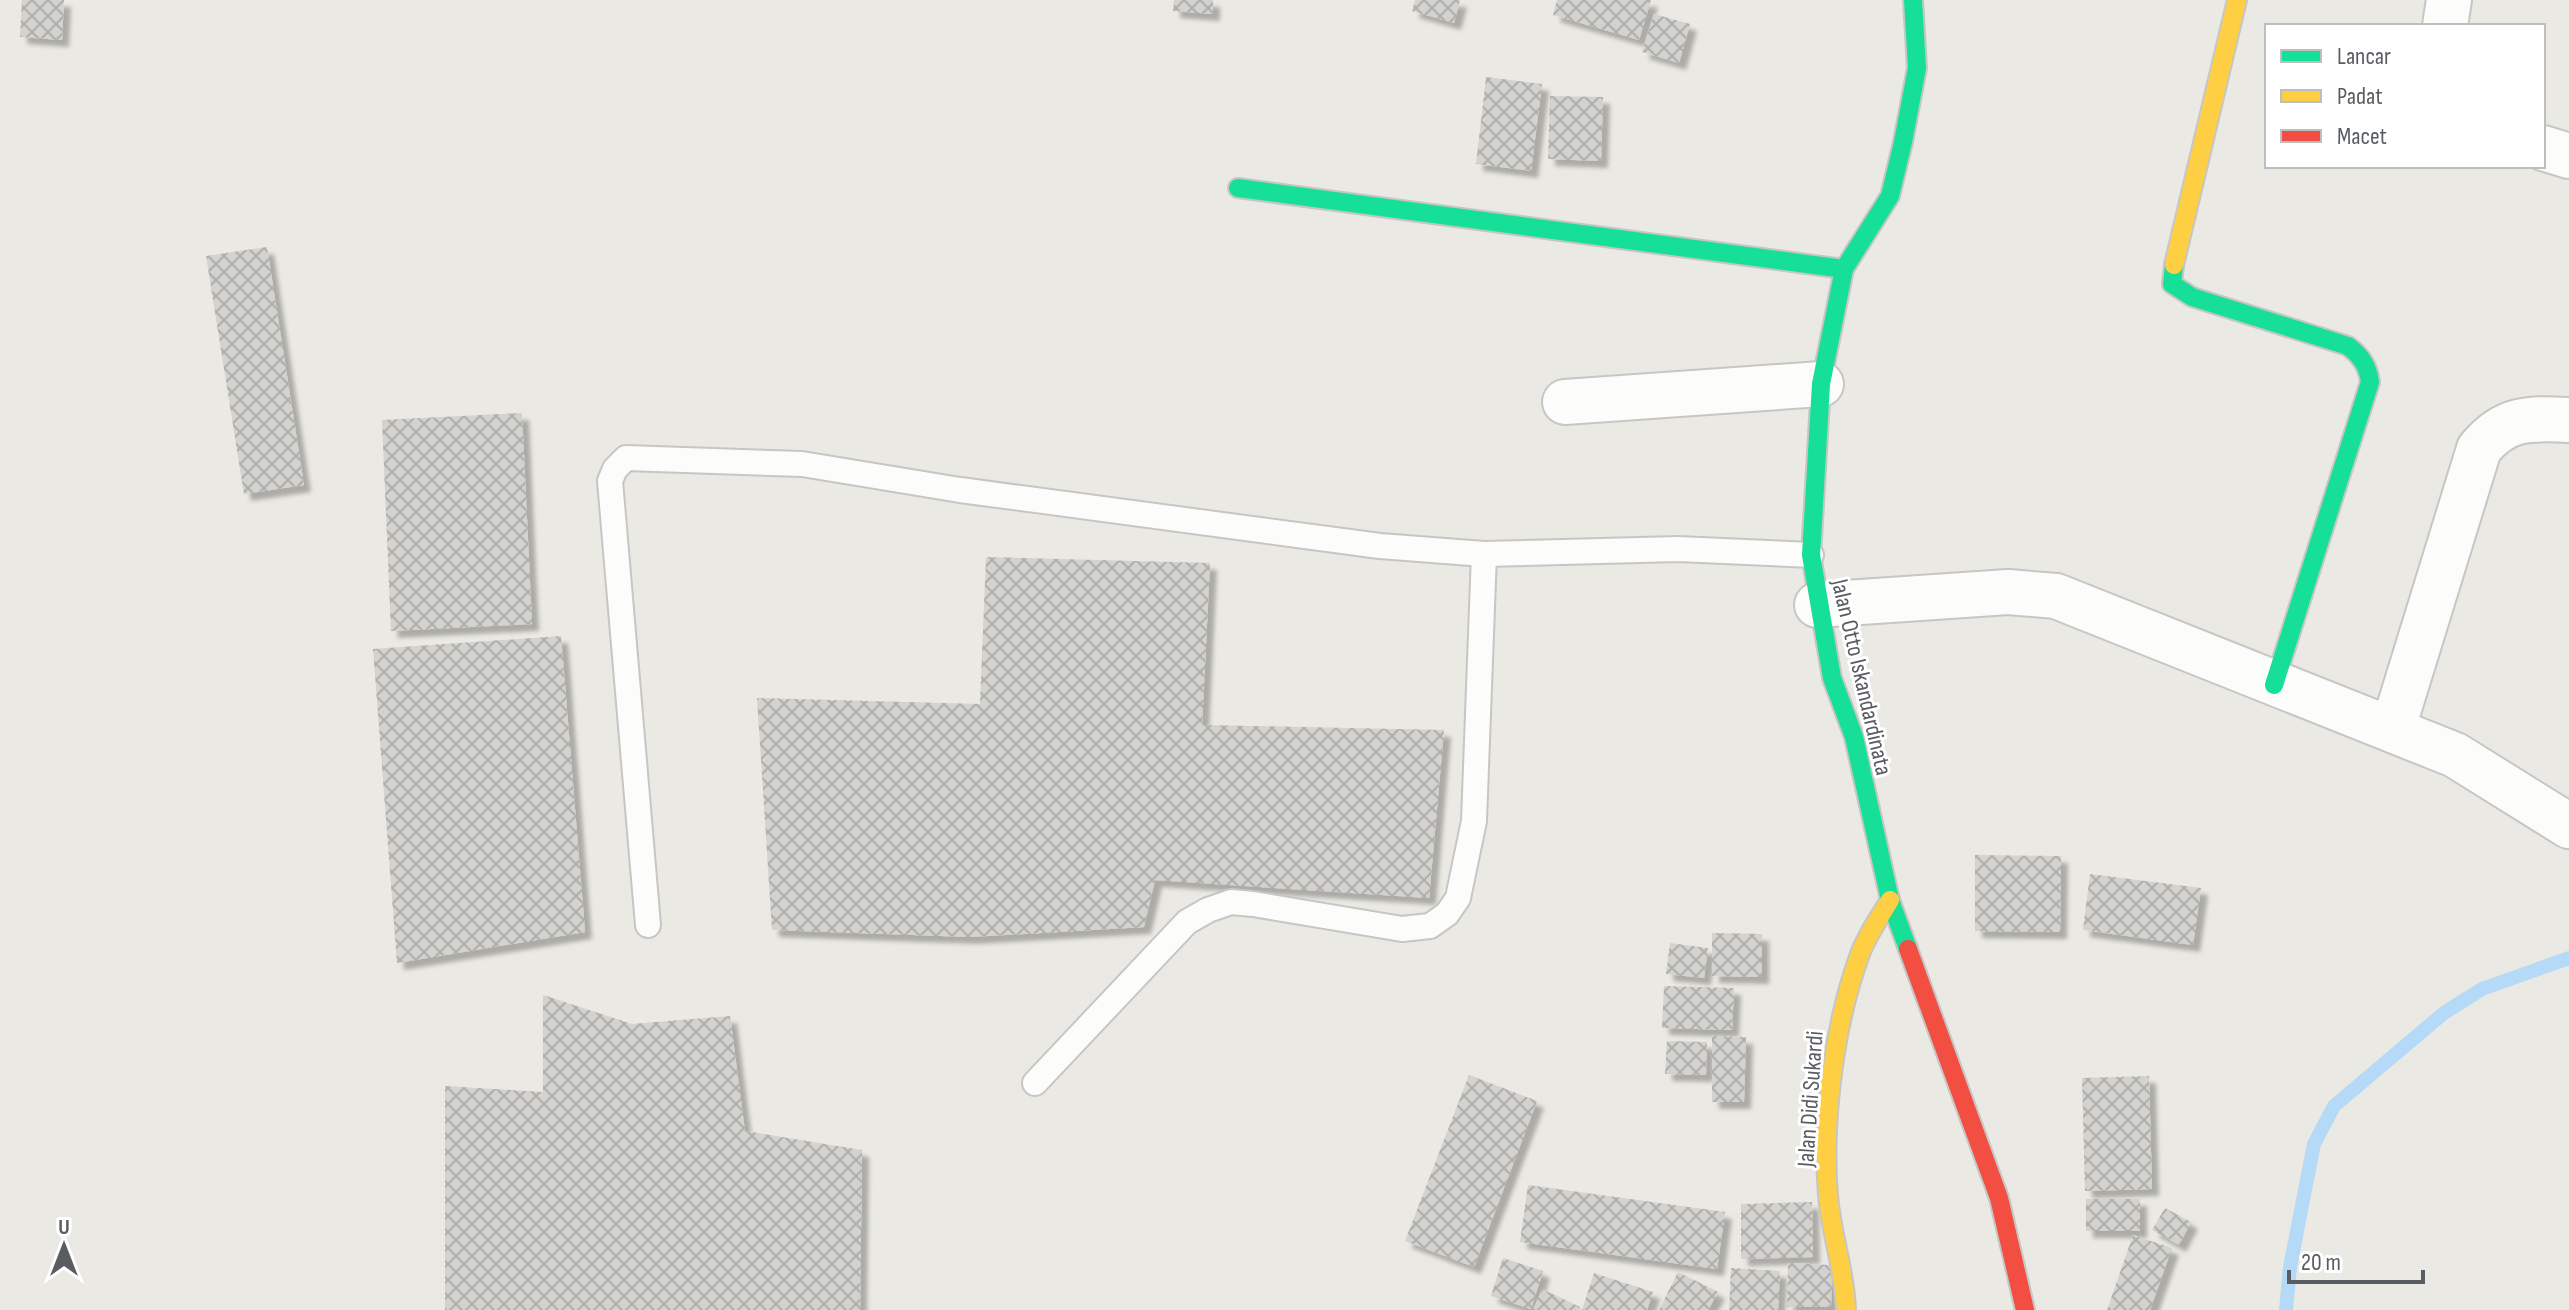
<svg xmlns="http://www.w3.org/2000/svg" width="2569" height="1310" viewBox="0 0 2569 1310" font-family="'Sofia Sans Condensed',sans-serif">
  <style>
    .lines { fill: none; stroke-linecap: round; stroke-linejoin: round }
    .stream { stroke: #b5daf7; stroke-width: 14 }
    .building { fill: url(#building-cross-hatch); filter: url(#shadow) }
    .lane-casing { stroke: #c6c6c4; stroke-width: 28 }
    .street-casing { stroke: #c6c6c4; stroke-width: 48 }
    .fast-casing { stroke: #c6c7c5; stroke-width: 22 }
    .slow-casing { stroke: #c6c7c5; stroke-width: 22 }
    .jam-casing { stroke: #c6c7c5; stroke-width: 22 }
    .lane { stroke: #fcfcfb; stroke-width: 24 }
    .street { stroke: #fcfcfb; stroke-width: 44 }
    .fast { stroke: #16e098; stroke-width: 18 }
    .slow { stroke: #ffcf43; stroke-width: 18 }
    .jam { stroke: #f24e42; stroke-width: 18 }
    .labels { text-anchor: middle; stroke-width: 6; stroke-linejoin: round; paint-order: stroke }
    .street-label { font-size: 24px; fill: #595d62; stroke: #fff }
  </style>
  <defs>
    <pattern id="building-cross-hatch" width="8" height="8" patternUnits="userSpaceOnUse" patternTransform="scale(2)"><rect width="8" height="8" fill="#d3d2ce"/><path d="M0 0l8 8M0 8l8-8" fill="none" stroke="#aeaeab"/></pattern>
    <filter id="shadow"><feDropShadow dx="7" dy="7" stdDeviation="2" flood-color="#0004"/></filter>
  </defs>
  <rect width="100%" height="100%" fill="#eae9e3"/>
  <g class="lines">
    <polyline class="stream" points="2286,1310 2290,1267 2314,1144 2334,1106 2444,1013 2482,989 2569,958"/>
  </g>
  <g class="building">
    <polygon points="22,0 64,0 62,40 20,37"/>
    <polygon points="1174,0 1213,0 1213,14 1173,11"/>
    <polygon points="1415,0 1460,0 1454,23 1412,11"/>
    <polygon points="1557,0 1651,0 1639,40 1553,15"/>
    <polygon points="1654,14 1690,24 1679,63 1642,52"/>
    <polygon points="1486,77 1542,84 1531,171 1476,164"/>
    <polygon points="1550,96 1603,97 1601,161 1548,159"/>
    <polygon points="267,247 304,485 244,494 206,256"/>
    <polygon points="522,413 532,624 391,631 382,420"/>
    <polygon points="986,557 1210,563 1202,725 1444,730 1429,898 1155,880 1144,927 970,937 772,930 757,698 980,704"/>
    <polygon points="561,636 585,932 397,963 373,649"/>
    <polygon points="1975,855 2061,856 2060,932 1975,931"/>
    <polygon points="2090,874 2201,888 2193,945 2083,930"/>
    <polygon points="1712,933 1762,934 1762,977 1712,976"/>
    <polygon points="1670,943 1708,948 1704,978 1666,974"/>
    <polygon points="1664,986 1734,988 1732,1030 1662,1028"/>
    <polygon points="543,995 632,1024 730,1016 745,1131 862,1150 860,1310 445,1310 445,1086 543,1092"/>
    <polygon points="1712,1036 1746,1037 1744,1102 1712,1102"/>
    <polygon points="1667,1041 1707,1042 1706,1075 1665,1074"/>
    <polygon points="1469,1075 1537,1101 1474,1267 1405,1241"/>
    <polygon points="2149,1076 2152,1189 2085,1191 2082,1078"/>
    <polygon points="1528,1185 1725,1212 1717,1269 1520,1242"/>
    <rect x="2086" y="1199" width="54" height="32"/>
    <polygon points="1812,1202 1813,1257 1741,1259 1741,1204"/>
    <polygon points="2165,1208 2191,1222 2179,1245 2152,1230"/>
    <polygon points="2133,1235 2172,1248 2150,1310 2107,1310"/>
    <polygon points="1503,1258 1543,1271 1531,1309 1491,1296"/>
    <polygon points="1788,1263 1832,1265 1831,1307 1787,1307"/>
    <polygon points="1731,1268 1780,1271 1778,1310 1729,1310"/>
    <polygon points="1678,1272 1718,1292 1708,1310 1659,1310"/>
    <polygon points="1594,1273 1653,1292 1647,1310 1582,1310"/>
    <polygon points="1542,1289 1580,1307 1578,1310 1533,1310"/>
  </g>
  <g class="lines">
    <defs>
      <g id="lane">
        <polyline points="648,925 610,481 615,469 626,458 802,464 960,490 1380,546 1484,554 1678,549 1811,555"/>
        <polyline points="1035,1083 1187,922 1208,910 1231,902 1253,904 1402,929 1430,926 1447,914 1458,898 1474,821 1484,554"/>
      </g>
      <g id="street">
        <polyline points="2445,26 2449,0"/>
        <polyline points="2543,148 2569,156"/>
        <polyline points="1565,402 1821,384"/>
        <polyline points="1817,605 2008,592 2056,596 2455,755 2569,826"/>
        <path d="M 2393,728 L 2479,449 C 2505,417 2529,418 2569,420"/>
      </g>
      <g id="fast">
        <polyline points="1238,188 1844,269"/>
        <path d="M 2174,265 L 2172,284 L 2192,297 L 2348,346 C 2361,356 2368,366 2370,382 L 2274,685"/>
        <polyline points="1908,949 1890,900 1854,737 1832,678 1811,555 1821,384 1844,269 1890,196 1903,142 1917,68 1913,0"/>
      </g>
      <g id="slow">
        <polyline points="2174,265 2237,0"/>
        <path d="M 1846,1310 C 1845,1271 1831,1234 1828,1195 C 1822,1120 1834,1025 1860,954 C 1867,935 1880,917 1890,900"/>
      </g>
      <polyline id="jam" points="1908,949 1999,1198 2025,1310"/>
    </defs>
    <use href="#lane" class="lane-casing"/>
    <use href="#street" class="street-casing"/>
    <use href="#fast" class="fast-casing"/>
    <use href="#slow" class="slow-casing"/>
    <use href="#jam" class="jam-casing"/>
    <use href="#lane" class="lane"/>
    <use href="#street" class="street"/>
    <use href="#fast" class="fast"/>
    <use href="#slow" class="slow"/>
    <use href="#jam" class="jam"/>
  </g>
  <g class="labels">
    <g class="street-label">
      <text transform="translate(1862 677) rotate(77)" y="8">Jalan Otto Iskandardinata</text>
      <text transform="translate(1810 1099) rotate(-86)" y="8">Jalan Didi Sukardi</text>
    </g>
  </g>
  <rect x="2265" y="24" width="280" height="144" fill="#ffffff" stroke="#bdbec0" stroke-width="2"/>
  <rect x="2281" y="50" width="40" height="12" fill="#16e098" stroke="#bdbec0" stroke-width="2"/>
  <text x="2337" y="64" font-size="24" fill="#595d62">Lancar</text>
  <rect x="2281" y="90" width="40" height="12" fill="#ffcf43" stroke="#bdbec0" stroke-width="2"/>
  <text x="2337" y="104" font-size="24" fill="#595d62">Padat</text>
  <rect x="2281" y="130" width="40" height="12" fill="#f24e42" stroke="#bdbec0" stroke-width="2"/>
  <text x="2337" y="144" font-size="24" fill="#595d62">Macet</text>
  <g transform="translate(64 1246)" stroke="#ffffff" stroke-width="6" paint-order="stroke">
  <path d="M0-6L14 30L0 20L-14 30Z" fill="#595d62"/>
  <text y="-12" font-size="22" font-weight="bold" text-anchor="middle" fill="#595d62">U</text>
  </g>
  <path d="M2289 1270v12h134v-12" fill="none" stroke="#595d62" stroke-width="4"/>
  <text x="2301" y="1270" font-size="24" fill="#595d62" stroke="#ffffff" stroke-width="6" paint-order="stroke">20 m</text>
</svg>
